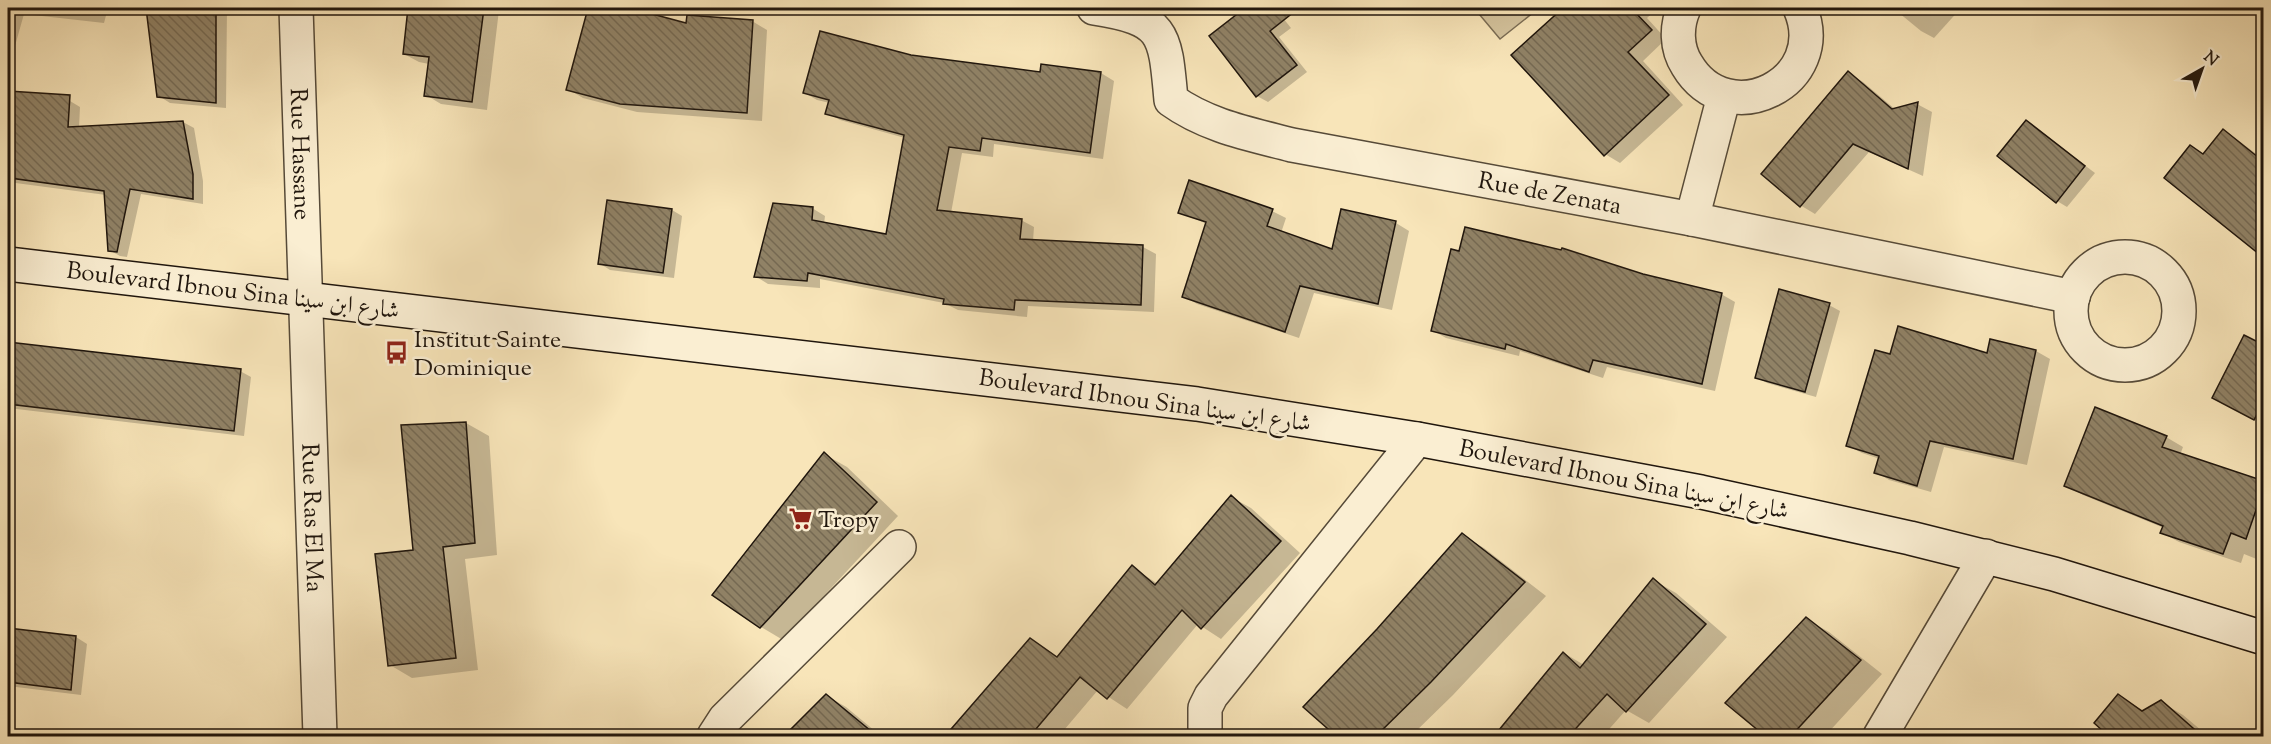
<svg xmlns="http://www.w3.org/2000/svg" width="2271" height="744" viewBox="0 0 2271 744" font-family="'Sorts Mill Goudy',Amiri,serif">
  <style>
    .pitch { fill: #d3c29c; stroke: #7a6c54; stroke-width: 1.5 }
    .shadow { fill: #0003 }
    .building { fill: url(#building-back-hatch); stroke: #20160d; stroke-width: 1.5 }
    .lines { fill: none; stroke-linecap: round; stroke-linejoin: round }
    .minor-casing { stroke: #564a38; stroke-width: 36 }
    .secondary-casing { stroke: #20160d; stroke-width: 36 }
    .minor { stroke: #faeed2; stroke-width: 33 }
    .secondary { stroke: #faeed2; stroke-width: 33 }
    .labels { text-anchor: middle; stroke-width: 5; stroke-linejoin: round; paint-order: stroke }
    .street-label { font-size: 24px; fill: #20160d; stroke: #faeed2 }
    .poi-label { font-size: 24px; fill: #20160d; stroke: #faeed2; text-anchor: start }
  </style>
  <defs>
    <pattern id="building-back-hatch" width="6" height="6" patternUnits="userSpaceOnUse" patternTransform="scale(1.5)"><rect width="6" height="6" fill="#908266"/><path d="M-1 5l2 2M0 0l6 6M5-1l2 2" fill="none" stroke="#756952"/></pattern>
  </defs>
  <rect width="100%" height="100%" fill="#f8e5b9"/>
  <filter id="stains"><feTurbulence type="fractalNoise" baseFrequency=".00333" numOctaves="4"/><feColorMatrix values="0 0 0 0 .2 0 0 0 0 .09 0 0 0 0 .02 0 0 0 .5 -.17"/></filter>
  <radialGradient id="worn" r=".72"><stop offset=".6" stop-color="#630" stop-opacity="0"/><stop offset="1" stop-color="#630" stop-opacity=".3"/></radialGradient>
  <polygon class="pitch" points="1474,8 1539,8 1500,39"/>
  <g class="shadow">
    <polygon points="8,8 108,8 104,23 24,14 13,53 8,52"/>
    <polygon points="135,8 227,8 226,108 170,103 159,96 148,9"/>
    <polygon points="410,8 495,8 499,10 487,110 441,104 426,95 429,64 419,62 404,54"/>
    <polygon points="598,8 624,8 688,25 752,21 767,30 762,121 637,112 583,98 568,89"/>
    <polygon points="1248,8 1275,8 1291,28 1279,37 1307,72 1268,102 1257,96 1211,37"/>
    <polygon points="1565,8 1658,8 1647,18 1666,39 1643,61 1683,105 1620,163 1605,154 1513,56"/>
    <polygon points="1893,8 1961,8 1934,38 1921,31"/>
    <polygon points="910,57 1041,74 1101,73 1114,81 1103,159 994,144 993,157 962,153 951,213 1021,220 1034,227 1033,241 1143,247 1156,254 1154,312 1028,306 1027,317 958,310 944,303 820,279 820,288 768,284 755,276 812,208 825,216 824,224 887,236 905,138 840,120 827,113 830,103 817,100 805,93"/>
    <polygon points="1848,73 1863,82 1896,110 1917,104 1932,112 1923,176 1869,152 1815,214 1800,205"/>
    <polygon points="8,96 70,101 80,107 79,128 183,122 194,128 203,181 203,204 141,194 127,257 120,256 109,250 106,195 8,182"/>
    <polygon points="2027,122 2095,173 2067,207 2057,201"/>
    <polygon points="2223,131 2238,140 2264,160 2264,256 2190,147 2204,155"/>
    <polygon points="1190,182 1272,211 1286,218 1281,233 1333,251 1396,223 1409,231 1392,310 1314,293 1299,338 1197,304 1184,296 1207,224 1180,212"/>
    <polygon points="672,210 682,216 674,278 610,270 599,263"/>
    <polygon points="1642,276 1721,294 1735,302 1715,391 1607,367 1603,378 1520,351 1519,356 1446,338 1432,330"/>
    <polygon points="1829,305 1840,311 1816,397 1767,383 1756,377"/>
    <polygon points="1991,341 2036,351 2050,359 2027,465 1944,447 1931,492 1889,480 1876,472 1880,459 1862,453 1848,446 1891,356 1988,355"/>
    <polygon points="8,344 240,371 251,377 244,436 8,408"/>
    <polygon points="2264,346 2264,424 2224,403"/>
    <polygon points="466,423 489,436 497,555 465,559 478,670 412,678 390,665 414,551 402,426"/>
    <polygon points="2166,437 2183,447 2180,455 2264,483 2264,562 2244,554 2241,563 2179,542 2162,533 2164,528 2083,495 2065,485"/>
    <polygon points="824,454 847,467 898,516 783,640 761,627"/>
    <polygon points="1231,497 1251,508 1300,553 1221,639 1198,624 1127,709 1098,690 1059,736 947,736 1030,640 1058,658 1132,567 1158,584"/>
    <polygon points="1462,535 1484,548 1546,596 1453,695 1411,736 1328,736 1333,732 1378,630"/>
    <polygon points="1653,580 1676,593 1727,637 1649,723 1626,710 1603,736 1496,736 1564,653 1584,665"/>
    <polygon points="1806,619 1829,632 1882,674 1825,736 1751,736 1758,729"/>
    <polygon points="8,630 76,637 87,644 81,695 8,686"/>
    <polygon points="827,696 846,707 881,736 786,736"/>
    <polygon points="2119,696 2144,711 2161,702 2183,715 2208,736 2111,736 2096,723"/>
  </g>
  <g class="building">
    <polygon points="146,8 216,8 216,103 157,97"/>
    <polygon points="408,8 484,8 472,102 424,96 429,57 403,54"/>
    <polygon points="588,8 630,8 686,23 687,15 753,20 747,113 620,104 566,90"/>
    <polygon points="1245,8 1299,8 1270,31 1297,65 1256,97 1209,36"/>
    <polygon points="1563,8 1631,8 1652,30 1628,52 1669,95 1604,156 1511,55"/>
    <polygon points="820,31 911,55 1040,72 1041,64 1101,72 1090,153 982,138 980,151 949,147 937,210 1022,219 1020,239 1143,245 1141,305 1015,300 1014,310 943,304 944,299 808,273 807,281 754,277 773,203 813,207 812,220 886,234 904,135 825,114 829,100 803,93"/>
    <polygon points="1848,71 1892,109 1918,102 1908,169 1853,144 1800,207 1761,174"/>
    <polygon points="8,91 70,95 68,127 183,121 193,174 193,199 130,189 117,252 108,251 104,191 10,178 14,141 8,140"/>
    <polygon points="2026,120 2085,166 2056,203 1997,156"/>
    <polygon points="2223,129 2264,162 2264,258 2164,178 2190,145 2203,154"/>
    <polygon points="1189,180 1273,209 1267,226 1332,249 1341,209 1396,221 1378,304 1300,286 1285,332 1182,297 1206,222 1178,213"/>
    <polygon points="607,200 672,209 663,273 598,264"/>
    <polygon points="1465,227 1561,250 1562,248 1643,274 1722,293 1702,384 1593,360 1589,372 1506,344 1505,349 1431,331 1451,249 1459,251"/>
    <polygon points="1779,289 1830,303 1805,392 1755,378"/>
    <polygon points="1898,326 1987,353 1990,339 2036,350 2013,459 1930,441 1917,486 1874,473 1879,456 1846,446 1875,350 1890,354"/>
    <polygon points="2244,335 2264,345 2264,400 2254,420 2212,398"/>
    <polygon points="8,342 241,369 234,431 8,404"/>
    <polygon points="2095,407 2167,436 2162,447 2264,481 2264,487 2246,539 2231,533 2223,554 2160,533 2163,526 2064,486"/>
    <polygon points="466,422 475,543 443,547 456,658 388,666 375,554 413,550 401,425"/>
    <polygon points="824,452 877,502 760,628 712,595"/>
    <polygon points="1231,495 1281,541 1201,629 1182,610 1107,699 1080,677 1030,736 945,736 1030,638 1057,657 1132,565 1155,585"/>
    <polygon points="1462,533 1525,582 1431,682 1376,736 1336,736 1303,707 1377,629"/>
    <polygon points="1653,578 1706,624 1626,712 1607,694 1569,736 1494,736 1563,652 1580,668"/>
    <polygon points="1806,617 1861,660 1791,736 1765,736 1725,703"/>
    <polygon points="8,628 76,636 71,690 8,682"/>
    <polygon points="826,694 877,736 784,736"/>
    <polygon points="2118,694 2142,711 2161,700 2202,736 2096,736 2104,732 2094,723"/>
  </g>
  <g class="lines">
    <defs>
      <g id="minor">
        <path id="s1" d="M 296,8 L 320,736"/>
        <path id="s2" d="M 1094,8 C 1165,19 1165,32 1171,100 C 1207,126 1250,134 1292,145 L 1692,219 L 2073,297"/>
        <path d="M 1684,8 C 1676,26 1676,48 1687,65 C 1728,134 1832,82 1800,8"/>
        <polyline points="1692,219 1724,96"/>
        <circle cx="2125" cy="311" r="54"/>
        <polyline points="1205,728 1205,708 1211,696 1417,439"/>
        <polyline points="714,736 725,719 899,547"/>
        <polyline points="1880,736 1986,556"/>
      </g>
      <polyline id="secondary" points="8,264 1197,404 1417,439 1701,492 1910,538 2054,574 2264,638"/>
    </defs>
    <use href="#minor" class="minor-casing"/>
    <use href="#secondary" class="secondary-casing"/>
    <use href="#minor" class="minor"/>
    <use href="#secondary" class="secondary"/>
  </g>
  <defs>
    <symbol id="bus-bare" viewBox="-9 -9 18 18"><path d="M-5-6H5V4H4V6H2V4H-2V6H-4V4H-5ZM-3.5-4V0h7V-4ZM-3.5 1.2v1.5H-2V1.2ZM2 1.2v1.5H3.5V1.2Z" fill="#8f2418" stroke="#faeed2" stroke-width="2.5" paint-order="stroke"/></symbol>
    <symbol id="supermarket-bare" viewBox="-9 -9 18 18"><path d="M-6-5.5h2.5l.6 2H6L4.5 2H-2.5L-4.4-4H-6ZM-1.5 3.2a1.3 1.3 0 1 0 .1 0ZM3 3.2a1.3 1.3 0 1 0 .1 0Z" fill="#8f2418" stroke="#faeed2" stroke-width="2.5" paint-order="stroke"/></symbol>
  </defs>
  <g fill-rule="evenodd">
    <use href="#bus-bare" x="380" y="336" width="33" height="33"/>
    <use href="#supermarket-bare" x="784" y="502" width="33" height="33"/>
  </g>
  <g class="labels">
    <g class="street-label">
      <text dy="8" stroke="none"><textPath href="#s1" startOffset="146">Rue Hassane</textPath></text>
      <text dy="8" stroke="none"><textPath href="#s2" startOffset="531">Rue de Zenata</textPath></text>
      <text transform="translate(233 290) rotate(7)" y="8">Boulevard Ibnou Sina شارع ابن سينا</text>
      <text transform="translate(1145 400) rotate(8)" y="8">Boulevard Ibnou Sina شارع ابن سينا</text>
      <text transform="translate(1624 479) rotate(11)" y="8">Boulevard Ibnou Sina شارع ابن سينا</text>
      <text dy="8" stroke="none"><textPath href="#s1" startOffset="510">Rue Ras El Ma</textPath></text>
    </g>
    <g class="poi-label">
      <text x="414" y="347">Institut Sainte<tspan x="414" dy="28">Dominique</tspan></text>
      <text x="818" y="527">Tropy</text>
    </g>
  </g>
  <rect width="2271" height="744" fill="none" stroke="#f8e5b9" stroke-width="30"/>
  <rect x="9" y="9" width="2253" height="726" fill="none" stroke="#20160d" stroke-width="3"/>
  <rect x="15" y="15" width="2241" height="714" fill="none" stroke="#20160d" stroke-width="1.5"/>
  <g transform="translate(2202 69) rotate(40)" stroke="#faeed2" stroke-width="4.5" paint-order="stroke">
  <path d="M0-4.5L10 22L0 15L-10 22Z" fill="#20160d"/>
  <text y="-9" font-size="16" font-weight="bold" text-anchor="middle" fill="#20160d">N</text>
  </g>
  <rect width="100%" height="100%" filter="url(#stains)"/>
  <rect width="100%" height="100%" fill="url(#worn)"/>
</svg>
